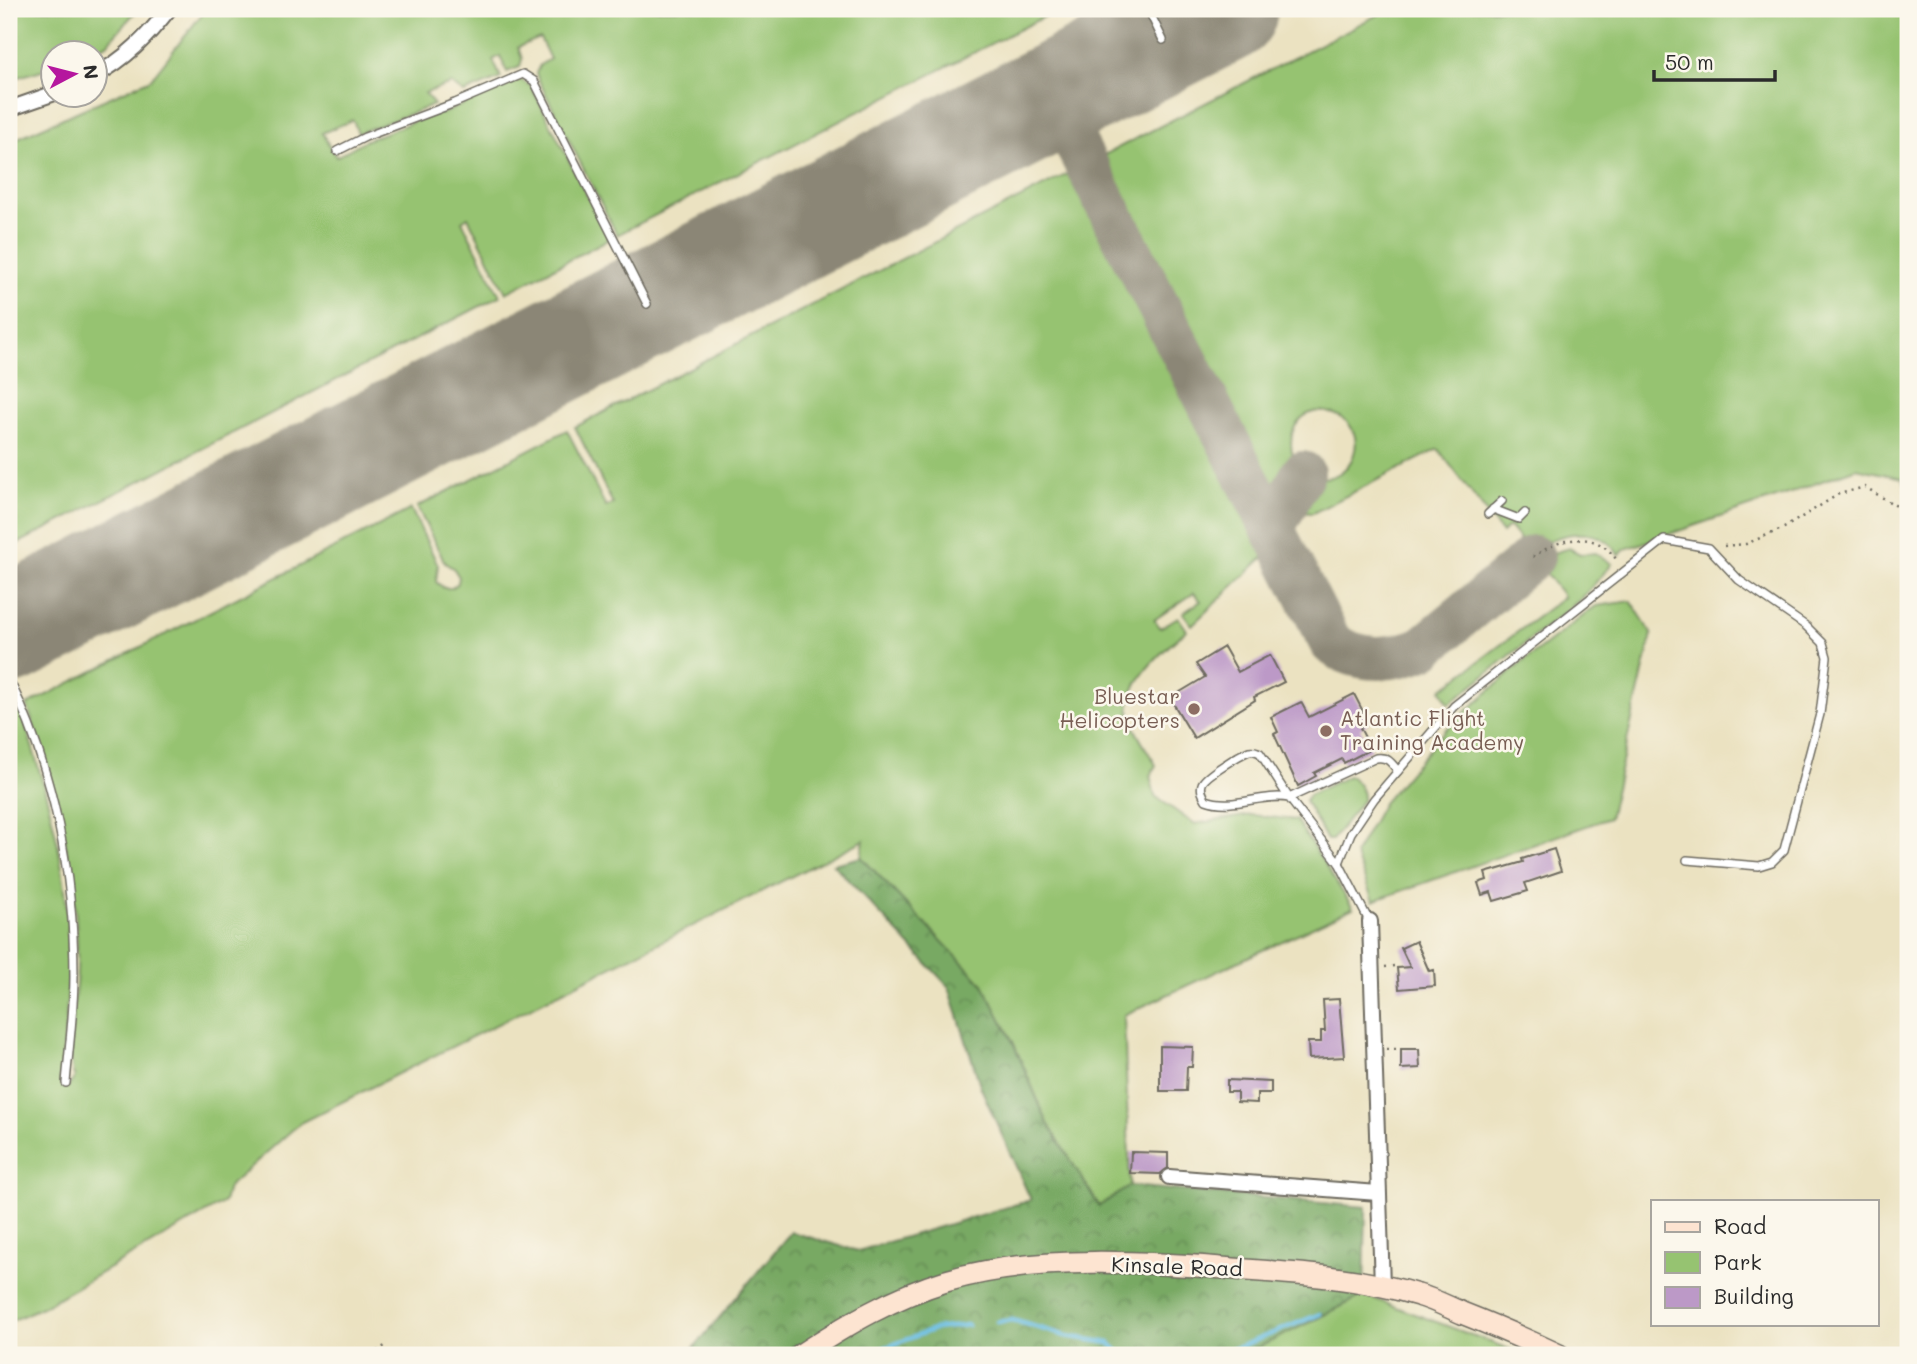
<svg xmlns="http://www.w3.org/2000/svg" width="1917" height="1364" viewBox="0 0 1917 1364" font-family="Mali,sans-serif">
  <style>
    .green { fill: #96c371; stroke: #60774e; stroke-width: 2 }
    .forest { fill: url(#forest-crowns); stroke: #526a47; stroke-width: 2 }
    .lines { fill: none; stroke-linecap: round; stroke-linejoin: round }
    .stream { stroke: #68bde4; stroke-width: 4.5 }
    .taxiway { stroke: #8b8676; stroke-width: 44 }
    .runway { stroke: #8b8676; stroke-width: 108 }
    .building { fill: #bc99c7 }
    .lane-casing { stroke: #6e6b60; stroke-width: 10 }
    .street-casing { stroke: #6e6b60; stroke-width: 18 }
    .secondary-casing { stroke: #6e6b60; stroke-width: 24 }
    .path { stroke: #6e6b60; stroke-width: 2.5; stroke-dasharray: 2 5; stroke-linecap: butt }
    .lane { stroke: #fff; stroke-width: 7 }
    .street { stroke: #fff; stroke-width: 14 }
    .secondary { stroke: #fde4d1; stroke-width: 21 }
    .education-dot { fill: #8d6e63; stroke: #fbf7ec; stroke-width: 2.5 }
    .labels { text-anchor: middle; stroke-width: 5; stroke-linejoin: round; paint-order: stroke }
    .education-label { font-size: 21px; fill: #785e54; stroke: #fbf7ec; text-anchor: end }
    .street-label { font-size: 21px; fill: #2b2b2b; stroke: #fbf7ec }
  </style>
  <defs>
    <pattern id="forest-crowns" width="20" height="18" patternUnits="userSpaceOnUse" patternTransform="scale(1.75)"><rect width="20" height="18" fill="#78a963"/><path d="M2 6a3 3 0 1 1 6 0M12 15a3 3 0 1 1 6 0" fill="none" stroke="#638a52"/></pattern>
  </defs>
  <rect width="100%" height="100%" fill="#fbf7ec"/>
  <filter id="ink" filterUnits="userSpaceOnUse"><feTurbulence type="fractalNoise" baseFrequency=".0143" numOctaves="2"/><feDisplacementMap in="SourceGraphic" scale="14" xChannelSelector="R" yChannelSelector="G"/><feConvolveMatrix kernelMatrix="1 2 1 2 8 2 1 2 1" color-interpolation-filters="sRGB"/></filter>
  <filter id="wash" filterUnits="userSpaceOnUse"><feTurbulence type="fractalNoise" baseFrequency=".00686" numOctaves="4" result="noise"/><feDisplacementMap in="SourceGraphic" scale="28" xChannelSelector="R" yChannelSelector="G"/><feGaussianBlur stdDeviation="1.57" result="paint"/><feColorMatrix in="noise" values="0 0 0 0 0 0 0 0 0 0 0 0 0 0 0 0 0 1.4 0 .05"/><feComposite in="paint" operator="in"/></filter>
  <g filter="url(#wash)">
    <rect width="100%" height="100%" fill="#ebe2c1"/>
    <g class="green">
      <polygon points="9,9 138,9 107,44 92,52 52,52 52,67 9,80"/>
      <polygon points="206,9 1059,9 617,235 538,79 536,73 540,65 550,59 540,38 518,47 522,59 520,67 507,72 500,56 493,60 501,78 464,93 451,84 425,93 434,105 358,133 353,120 322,133 336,157 364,141 441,111 442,114 519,79 531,86 609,239 506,293 468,217 462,221 500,296 9,548 9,142 151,79"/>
      <path d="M 1389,9 L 1908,9 L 1908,490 L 1903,478 L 1856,468 L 1788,494 L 1625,549 L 1619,556 C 1600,521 1556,533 1530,552 L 1509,526 L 1502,533 L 1438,449 L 1313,513 L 1290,512 L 1311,476 C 1354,489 1374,428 1334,414 C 1299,401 1280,438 1298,467 L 1296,475 L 1278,504 L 1270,498 L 1100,157 Z"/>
      <path d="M 1075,170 L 1268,553 L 1192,625 L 1183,613 L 1201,601 L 1194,593 L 1154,620 L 1160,628 L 1178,617 L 1187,630 C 1164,650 1125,681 1130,716 C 1132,729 1149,753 1156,765 L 1150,776 L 1155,796 L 1194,824 L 1251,815 L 1296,820 L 1353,908 L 1124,1015 L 1130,1186 L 1100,1207 L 1047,1122 L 1013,1042 L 983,985 L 861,857 L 864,840 L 300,1123 L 228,1187 L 224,1202 L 42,1307 L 9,1322 L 9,714 L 20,708 C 43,779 65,852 68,927 C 71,978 65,1030 60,1081 L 63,1087 L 68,1087 L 75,1077 C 64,1058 76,996 77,971 C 80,880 56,791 27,705 L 411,509 L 438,565 L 436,582 L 444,588 L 452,588 L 458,583 L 459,577 L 454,569 L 445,563 L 417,507 L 567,430 L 606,507 L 613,504 L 575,427 Z"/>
      <polygon points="1569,548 1580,554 1596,553 1612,564 1582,598 1449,704 1441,690 1564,597 1537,562 1553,553"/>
      <polygon points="1631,601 1652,634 1609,818 1373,901 1355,854 1383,803 1447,728 1519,665 1596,606"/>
      <path d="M 1348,776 L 1352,777 C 1357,783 1364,790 1363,799 L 1332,840 L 1327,840 L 1305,801 L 1309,795 Z"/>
      <polygon points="1364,1295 1525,1355 1243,1355"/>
    </g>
    <polygon class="forest" points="861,857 983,984 1013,1042 1047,1122 1099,1206 1130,1186 1366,1207 1364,1295 1243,1355 688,1355 791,1232 858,1251 1031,1200 981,1088 949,987 833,864"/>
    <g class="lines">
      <g class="stream">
        <polyline points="997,1322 1012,1320 1066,1336 1110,1343 1122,1355"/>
        <polyline points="865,1355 935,1329 968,1325"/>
        <polyline points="1219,1355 1320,1314"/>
      </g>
      <g class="taxiway">
        <path d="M 1016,115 C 1042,115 1051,115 1070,133 L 1331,643 C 1359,663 1393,661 1423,648 L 1533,557"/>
        <path d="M 1070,133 C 1071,110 1077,96 1090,77"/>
        <polyline points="1272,529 1303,473"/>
      </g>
      <polyline class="runway" points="9,631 1224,9"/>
    </g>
    <g id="blocks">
      <g class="building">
        <polygon points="1224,647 1238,672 1270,655 1284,682 1254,697 1255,700 1194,738 1170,698 1205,677 1196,664"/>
        <polygon points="1354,694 1369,723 1360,728 1371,749 1344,763 1342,759 1314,773 1316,776 1298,786 1274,734 1278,732 1271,717 1301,702 1309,717"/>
        <polygon points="1554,849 1561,871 1525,883 1528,891 1494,901 1491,892 1482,895 1478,883 1487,880 1485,873 1523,862 1522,859"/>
        <polygon points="1416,941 1429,971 1434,970 1435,986 1399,989 1397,968 1410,967 1401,948"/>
        <polygon points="1339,999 1344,1057 1309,1059 1308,1042 1321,1042 1321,1031 1325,1031 1323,1000"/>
        <polygon points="1160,1046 1193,1047 1192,1067 1187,1067 1186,1091 1160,1091"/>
        <polygon points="1401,1049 1419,1049 1420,1068 1401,1069"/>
        <polygon points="1227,1080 1271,1082 1271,1093 1257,1093 1257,1103 1237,1102 1237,1092 1227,1092"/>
        <polygon points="1131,1152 1168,1153 1168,1168 1160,1174 1130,1173"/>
      </g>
    </g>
  </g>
  <g filter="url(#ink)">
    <use href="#blocks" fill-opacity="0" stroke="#6e6b60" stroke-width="2"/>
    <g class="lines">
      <defs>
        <g id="lane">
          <polyline points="1148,9 1163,40"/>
          <polyline points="337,151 365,137 455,103 523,74 534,81 647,304"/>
          <polyline points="1493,509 1519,519 1525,513"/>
          <polyline points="1488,514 1502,501"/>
          <path d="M 9,679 C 54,770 74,875 74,976 C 74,1011 69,1048 66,1083"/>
          <polyline points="1339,863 1351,833 1374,799 1454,706 1664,540 1709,548 1739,580 1806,626 1823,643 1827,657 1820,714 1784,850 1772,862 1759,866 1687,860"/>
          <path d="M 1369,921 L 1339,863 L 1289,798 L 1260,753 C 1255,751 1255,750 1249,751 C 1241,754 1204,776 1202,784 C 1200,790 1203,795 1206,800 C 1233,810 1262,793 1289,798 L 1376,758 C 1387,756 1391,762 1398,771"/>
        </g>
        <g id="street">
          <path d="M 94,76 C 126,59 147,37 169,9"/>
          <polyline points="9,109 52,94"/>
          <polyline points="1370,921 1382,1286"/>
          <polyline points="1169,1177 1378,1193"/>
        </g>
        <path id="secondary" d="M 800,1355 C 846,1325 893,1297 946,1281 C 1036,1254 1152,1262 1246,1270 C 1304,1274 1362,1278 1418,1295 C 1433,1299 1448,1307 1462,1313 C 1495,1326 1527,1340 1559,1355"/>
      </defs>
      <use href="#lane" class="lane-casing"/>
      <use href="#street" class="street-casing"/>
      <use href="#secondary" class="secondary-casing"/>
      <g class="path">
        <polyline points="1724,546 1746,544 1784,528 1839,494 1865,487 1898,507 1908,529"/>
        <path d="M 1533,557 C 1561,537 1597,528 1618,562"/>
        <polyline points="1385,967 1394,966"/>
        <polyline points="1387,1049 1397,1049"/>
        <polyline points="371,1355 388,1344"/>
      </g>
      <use href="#lane" class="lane"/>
      <use href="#street" class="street"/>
      <use href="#secondary" class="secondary"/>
    </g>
  </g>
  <g class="education-dot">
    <circle cx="1194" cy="709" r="7"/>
    <circle cx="1326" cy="731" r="7"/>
  </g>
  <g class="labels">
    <g class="education-label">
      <text x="1180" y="704">Bluestar<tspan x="1180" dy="24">Helicopters</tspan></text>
      <text x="1340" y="726" text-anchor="start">Atlantic Flight<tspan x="1340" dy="24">Training Academy</tspan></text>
    </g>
    <g class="street-label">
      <text transform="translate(1177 1267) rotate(2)" y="7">Kinsale Road</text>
    </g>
  </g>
  <rect width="1917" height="1364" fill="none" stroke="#fbf7ec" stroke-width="35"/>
  <rect x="1651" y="1200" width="228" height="126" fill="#fbf7ec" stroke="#a8a59f" stroke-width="2"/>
  <rect x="1665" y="1222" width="35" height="10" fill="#fde4d1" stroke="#a8a59f" stroke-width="2"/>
  <text x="1714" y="1234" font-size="21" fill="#2b2b2b">Road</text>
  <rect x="1665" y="1252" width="35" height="21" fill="#96c371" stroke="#a8a59f" stroke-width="2"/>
  <text x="1714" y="1270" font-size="21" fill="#2b2b2b">Park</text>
  <rect x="1665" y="1287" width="35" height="21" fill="#bc99c7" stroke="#a8a59f" stroke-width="2"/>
  <text x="1714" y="1304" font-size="21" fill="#2b2b2b">Building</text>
  <g transform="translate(74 74) rotate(83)"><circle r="33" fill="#fbf7ec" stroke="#a8a59f" stroke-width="2"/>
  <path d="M0-5L12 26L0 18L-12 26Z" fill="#b5179e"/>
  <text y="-10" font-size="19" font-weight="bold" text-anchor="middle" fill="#2b2b2b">N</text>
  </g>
  <path d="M1654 70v10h121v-10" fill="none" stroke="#2b2b2b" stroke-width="3.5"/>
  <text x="1665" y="70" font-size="21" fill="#2b2b2b" stroke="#fbf7ec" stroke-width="5" paint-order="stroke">50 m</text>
</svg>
